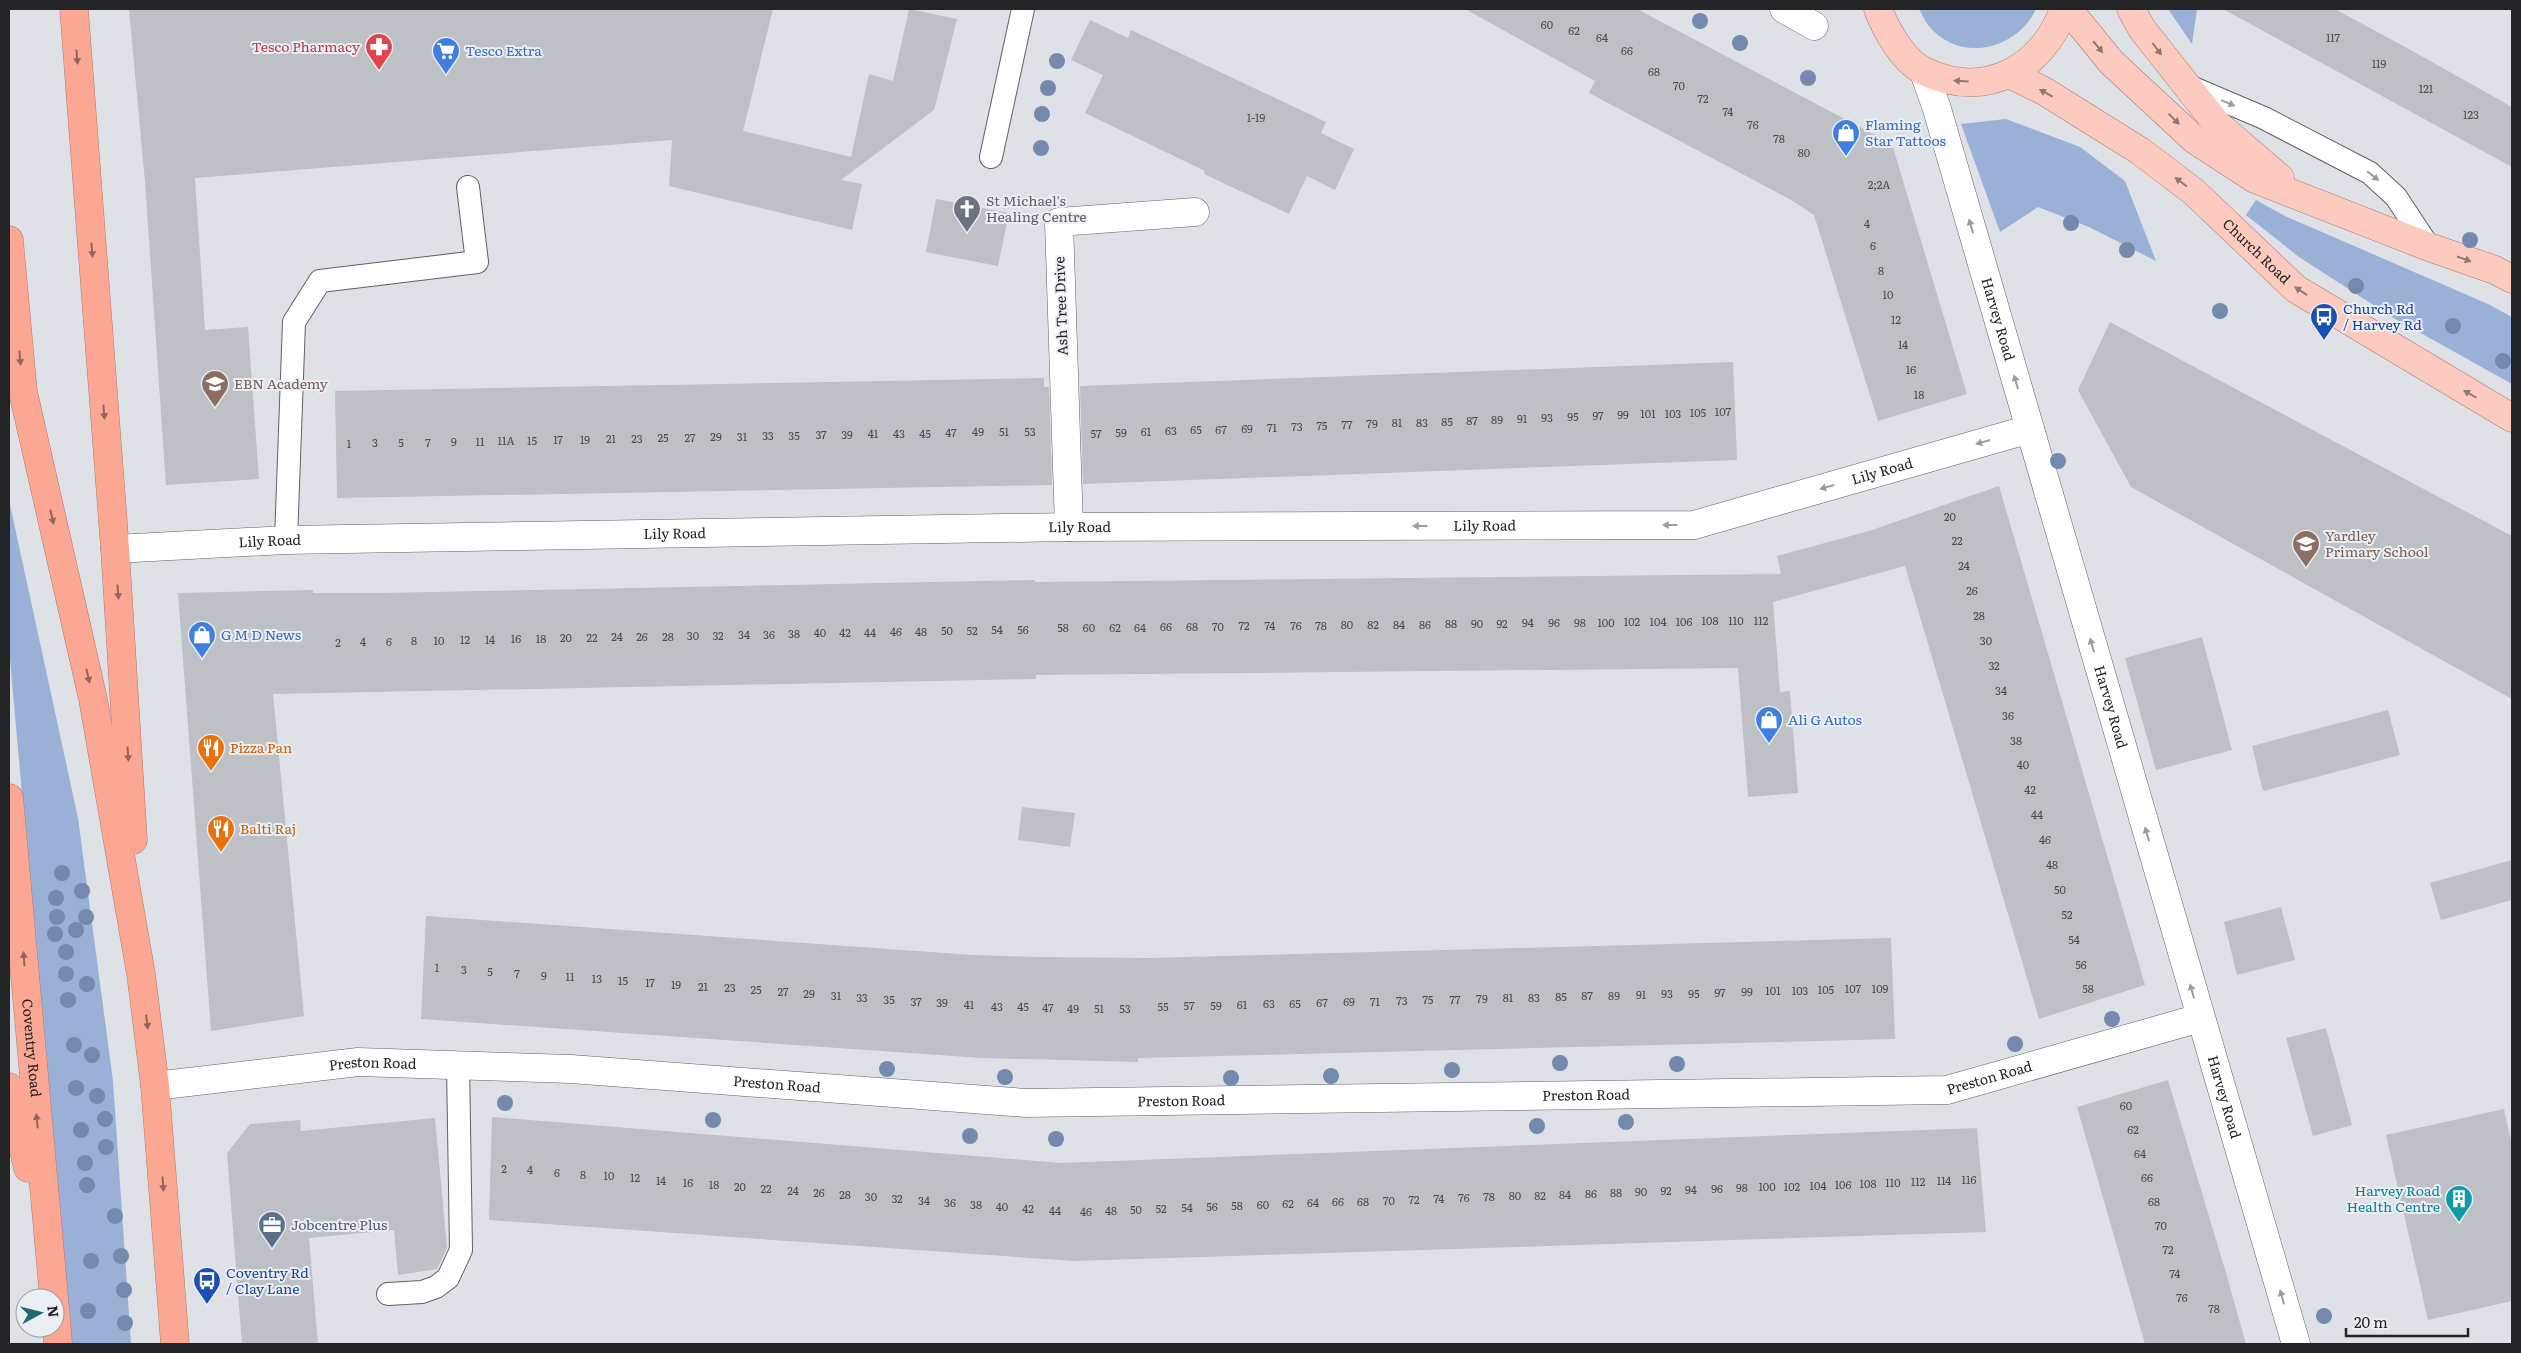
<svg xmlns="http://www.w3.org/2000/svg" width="2521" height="1353" viewBox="0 0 2521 1353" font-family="Literata,serif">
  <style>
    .green { fill: #9ab0d7 }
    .building { fill: #bdc0c5 }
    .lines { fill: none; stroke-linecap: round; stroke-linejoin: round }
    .lane-casing { stroke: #5f6166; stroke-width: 24 }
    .street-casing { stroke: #5f6166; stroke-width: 29 }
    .primary-casing { stroke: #b0796e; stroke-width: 29 }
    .highway-casing { stroke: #b0796e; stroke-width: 29 }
    .lane { stroke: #fff; stroke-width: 22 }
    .street { stroke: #fff; stroke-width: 28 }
    .primary { stroke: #fdcabf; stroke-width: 28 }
    .highway { stroke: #fca794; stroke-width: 28 }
    .tree { fill: #7489ae }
    .oneway { fill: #907772 }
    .oneway2 { fill: #90665d }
    .oneway3 { fill: #9c9c9d }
    .labels { text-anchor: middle; stroke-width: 4; stroke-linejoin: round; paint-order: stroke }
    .number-label { font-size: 11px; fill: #4a4b4e }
    .health-label { font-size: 14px; fill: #be3a42; stroke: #ebeef3; text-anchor: end }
    .shop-label { font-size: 14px; fill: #366cbe; stroke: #ebeef3; text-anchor: start }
    .worship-label { font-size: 14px; fill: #5b616d; stroke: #ebeef3; text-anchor: start }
    .street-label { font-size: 14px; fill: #232426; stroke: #ebeef3 }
    .transit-label { font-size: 14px; fill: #164399; stroke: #ebeef3; text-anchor: start }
    .education-label { font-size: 14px; fill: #785e54; stroke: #ebeef3; text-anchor: start }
    .food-label { font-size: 14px; fill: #c56008; stroke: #ebeef3; text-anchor: start }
    .culture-label { font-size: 14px; fill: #0d838f; stroke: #ebeef3; text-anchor: end }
    .service-label { font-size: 14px; fill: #4e5e75; stroke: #ebeef3; text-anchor: start }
  </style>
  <rect width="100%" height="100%" fill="#dee1e6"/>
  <g class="green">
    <path d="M 1919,9 L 2036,9 C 2017,50 1959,64 1928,25 C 1924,20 1922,14 1919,9 Z"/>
    <polygon points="2168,9 2197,9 2192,44"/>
    <polygon points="2006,119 2080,147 2125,181 2156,261 2089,227 2038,207 2000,232 1961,124"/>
    <polygon points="2256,200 2285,216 2488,304 2512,317 2512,384 2392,317 2299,257 2246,215"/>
    <polygon points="9,500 78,818 113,1081 131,1344 71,1344 9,648"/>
  </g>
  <g class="building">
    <polygon points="129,9 773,9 743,131 851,157 869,74 893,81 909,9 957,19 934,110 841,180 862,184 852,230 669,186 672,140 195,178 205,330 248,327 259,479 166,485 145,182"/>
    <polygon points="1465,9 1637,9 1892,144 1967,394 1878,421 1814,215 1793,201 1589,93 1595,81"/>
    <polygon points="2223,9 2335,9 2416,53 2512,107 2512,167"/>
    <polygon points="1090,20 1128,38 1131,30 1326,122 1321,133 1354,149 1335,190 1307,176 1289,214 1204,174 1205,171 1085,113 1103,75 1071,60"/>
    <polygon points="936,199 1009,213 998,266 926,252"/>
    <polygon points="2110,322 2512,536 2512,699 2131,487 2078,390"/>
    <polygon points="1733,362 1737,460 1083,484 1080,386"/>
    <polygon points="1044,378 1044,387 1049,387 1052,485 337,498 335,391"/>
    <polygon points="1999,486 2145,985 2039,1019 1905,566 1773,602 1780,692 1790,691 1798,793 1748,797 1738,668 1036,675 1036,679 273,694 304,1016 211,1031 178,593 313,590 313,593 380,593 1035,580 1035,582 1781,574 1777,556 1869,531"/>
    <polygon points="2202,637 2232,750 2156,770 2125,658"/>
    <polygon points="2388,710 2400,755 2263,791 2252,746"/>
    <polygon points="1022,807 1075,813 1070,847 1018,840"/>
    <polygon points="2512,860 2512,900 2441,920 2430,883"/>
    <polygon points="2281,907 2295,960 2237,975 2224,922"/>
    <polygon points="426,916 973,955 1037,957 1149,958 1891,938 1895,1039 1138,1058 1138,1062 982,1058 421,1019"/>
    <polygon points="2326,1028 2352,1125 2313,1136 2286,1038"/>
    <polygon points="2168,1080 2226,1273 2246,1344 2145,1344 2077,1107"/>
    <polygon points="2504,1109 2512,1145 2512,1301 2428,1320 2386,1135"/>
    <polygon points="492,1117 1061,1163 1977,1128 1986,1232 1074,1261 489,1220"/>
    <polygon points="435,1118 447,1248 437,1269 398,1275 394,1230 309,1238 318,1344 242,1344 227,1153 250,1124 300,1120 301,1131"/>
  </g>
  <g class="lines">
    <defs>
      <g id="lane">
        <polyline points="2184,84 2264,118 2370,173 2396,197 2429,247"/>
        <polyline points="991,157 1023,9"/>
        <polyline points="286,540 294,322 320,281 477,262 468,187"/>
        <polyline points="388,1294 422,1292 436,1287 448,1278 461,1250 458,1065"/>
      </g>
      <g id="street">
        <polyline points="1784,9 1814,26"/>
        <path id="s1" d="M 1924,72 L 1937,109 L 2296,1344"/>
        <polyline points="1069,527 1059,222 1195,212"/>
        <path id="s2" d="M 115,549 L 286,540 L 1069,527 L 1694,525 L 2030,429"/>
        <path id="s3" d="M 155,1086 L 358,1062 L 571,1069 L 1026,1103 L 1947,1090 L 2200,1018"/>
      </g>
      <g id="primary">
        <path d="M 1878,9 C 1886,30 1904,63 1926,72 C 1986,100 2043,68 2064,9"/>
        <polyline points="2068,9 2111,62 2195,140 2255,179 2429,247 2495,270 2512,279"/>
        <polyline points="2131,9 2142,29 2217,124 2280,178"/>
        <path id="s4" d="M 2009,74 L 2044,91 L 2140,151 L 2194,192 L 2296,289 L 2512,418"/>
      </g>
      <g id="highway">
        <polyline points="74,9 115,549 133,840"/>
        <polyline points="9,240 23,392 93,699 141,974 155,1086 175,1344"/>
        <path id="s5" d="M 9,798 L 54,1298"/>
        <polyline points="9,1087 28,1168"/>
        <polyline points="55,1307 58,1344"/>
      </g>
    </defs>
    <use href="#lane" class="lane-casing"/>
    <use href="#street" class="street-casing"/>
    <use href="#primary" class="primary-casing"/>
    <use href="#highway" class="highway-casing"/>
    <use href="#lane" class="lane"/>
    <use href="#street" class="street"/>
    <use href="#primary" class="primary"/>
    <use href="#highway" class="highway"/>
  </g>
  <g class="tree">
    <circle cx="1700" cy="21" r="8"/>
    <circle cx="1740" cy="43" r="8"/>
    <circle cx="1057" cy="61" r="8"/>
    <circle cx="1808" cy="78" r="8"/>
    <circle cx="1048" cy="88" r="8"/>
    <circle cx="1042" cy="114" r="8"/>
    <circle cx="1041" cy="148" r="8"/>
    <circle cx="2071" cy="223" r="8"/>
    <circle cx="2470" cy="240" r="8"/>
    <circle cx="2127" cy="250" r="8"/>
    <circle cx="2356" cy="286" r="8"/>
    <circle cx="2220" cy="311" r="8"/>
    <circle cx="2453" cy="326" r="8"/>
    <circle cx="2503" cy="361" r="8"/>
    <circle cx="2058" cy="461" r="8"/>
    <circle cx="62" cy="873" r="8"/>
    <circle cx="82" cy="891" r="8"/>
    <circle cx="56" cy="898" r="8"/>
    <circle cx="57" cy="917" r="8"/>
    <circle cx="86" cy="917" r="8"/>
    <circle cx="76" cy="930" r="8"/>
    <circle cx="55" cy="934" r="8"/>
    <circle cx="66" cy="952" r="8"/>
    <circle cx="66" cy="974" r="8"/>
    <circle cx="87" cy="984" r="8"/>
    <circle cx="68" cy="1000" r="8"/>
    <circle cx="2112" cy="1019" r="8"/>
    <circle cx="2015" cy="1044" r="8"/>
    <circle cx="74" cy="1045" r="8"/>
    <circle cx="92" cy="1055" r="8"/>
    <circle cx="1560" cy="1063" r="8"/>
    <circle cx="1677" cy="1064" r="8"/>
    <circle cx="887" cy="1069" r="8"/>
    <circle cx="1452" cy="1070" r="8"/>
    <circle cx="1331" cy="1076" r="8"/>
    <circle cx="1005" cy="1077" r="8"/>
    <circle cx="1231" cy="1078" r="8"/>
    <circle cx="76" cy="1088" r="8"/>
    <circle cx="97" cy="1096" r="8"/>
    <circle cx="505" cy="1103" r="8"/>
    <circle cx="105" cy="1119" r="8"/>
    <circle cx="713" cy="1120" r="8"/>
    <circle cx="1626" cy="1122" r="8"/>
    <circle cx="1537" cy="1126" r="8"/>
    <circle cx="81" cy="1130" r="8"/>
    <circle cx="970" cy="1136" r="8"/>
    <circle cx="1056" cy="1139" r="8"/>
    <circle cx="106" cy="1147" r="8"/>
    <circle cx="85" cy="1163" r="8"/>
    <circle cx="87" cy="1185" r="8"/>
    <circle cx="115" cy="1216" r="8"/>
    <circle cx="121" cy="1256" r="8"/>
    <circle cx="91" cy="1261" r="8"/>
    <circle cx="124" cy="1290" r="8"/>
    <circle cx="88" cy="1311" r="8"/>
    <circle cx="2324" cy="1316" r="8"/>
    <circle cx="125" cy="1323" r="8"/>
  </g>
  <defs><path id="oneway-solid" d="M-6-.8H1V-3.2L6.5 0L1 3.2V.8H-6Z" transform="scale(1.25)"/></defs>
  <g class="oneway">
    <use href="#oneway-solid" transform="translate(2098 47) rotate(50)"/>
    <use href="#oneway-solid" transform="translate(2157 49) rotate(53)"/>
    <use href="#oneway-solid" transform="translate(1961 81) rotate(-176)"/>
    <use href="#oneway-solid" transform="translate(2046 93) rotate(-151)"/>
    <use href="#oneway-solid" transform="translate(2174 119) rotate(44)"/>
    <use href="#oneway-solid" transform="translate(2181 182) rotate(-143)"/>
    <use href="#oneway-solid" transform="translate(2464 259) rotate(19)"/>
    <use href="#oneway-solid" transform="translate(2301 291) rotate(-147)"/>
    <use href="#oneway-solid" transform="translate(2470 394) rotate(-150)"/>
  </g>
  <g class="oneway2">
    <use href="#oneway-solid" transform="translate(77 57) rotate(86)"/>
    <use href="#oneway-solid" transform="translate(92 250) rotate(85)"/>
    <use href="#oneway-solid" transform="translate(20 358) rotate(85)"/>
    <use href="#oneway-solid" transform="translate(104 412) rotate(85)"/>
    <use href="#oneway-solid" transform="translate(52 517) rotate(77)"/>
    <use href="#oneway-solid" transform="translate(118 592) rotate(86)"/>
    <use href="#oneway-solid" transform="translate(88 676) rotate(77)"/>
    <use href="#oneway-solid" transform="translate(128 754) rotate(86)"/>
    <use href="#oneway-solid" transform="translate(24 959) rotate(-94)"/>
    <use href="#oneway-solid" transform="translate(147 1022) rotate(83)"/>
    <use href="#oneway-solid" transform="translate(37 1121) rotate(-96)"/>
    <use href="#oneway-solid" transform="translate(163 1184) rotate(86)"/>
  </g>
  <g class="oneway3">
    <use href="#oneway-solid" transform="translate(2228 103) rotate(23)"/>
    <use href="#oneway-solid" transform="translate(2373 176) rotate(39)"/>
    <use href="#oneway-solid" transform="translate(1971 226) rotate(-106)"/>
    <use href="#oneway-solid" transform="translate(2016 382) rotate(-106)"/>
    <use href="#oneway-solid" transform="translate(1983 442) rotate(164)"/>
    <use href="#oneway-solid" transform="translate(1827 487) rotate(164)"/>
    <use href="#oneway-solid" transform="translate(1670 525) rotate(180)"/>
    <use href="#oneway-solid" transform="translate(1420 526) rotate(180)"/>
    <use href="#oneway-solid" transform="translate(2092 645) rotate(-106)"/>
    <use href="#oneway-solid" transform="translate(2147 834) rotate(-106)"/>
    <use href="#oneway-solid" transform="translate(2192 991) rotate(-106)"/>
    <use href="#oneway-solid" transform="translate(2282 1297) rotate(-106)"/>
  </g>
  <defs>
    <symbol id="pharmacy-pin" viewBox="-11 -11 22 30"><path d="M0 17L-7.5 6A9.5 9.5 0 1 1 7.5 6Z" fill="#e0444e" stroke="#ebeef3"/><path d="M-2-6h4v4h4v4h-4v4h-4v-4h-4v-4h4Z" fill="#fff"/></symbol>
    <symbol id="supermarket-pin" viewBox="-11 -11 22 30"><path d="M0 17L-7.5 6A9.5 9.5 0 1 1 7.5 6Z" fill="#3f7fe0" stroke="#ebeef3"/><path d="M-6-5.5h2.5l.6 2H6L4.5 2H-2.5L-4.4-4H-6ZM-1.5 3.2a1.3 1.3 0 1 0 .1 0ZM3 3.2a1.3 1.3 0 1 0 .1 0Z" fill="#fff"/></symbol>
    <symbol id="shop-pin" viewBox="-11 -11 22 30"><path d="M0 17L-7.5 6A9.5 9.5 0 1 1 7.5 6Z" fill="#3f7fe0" stroke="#ebeef3"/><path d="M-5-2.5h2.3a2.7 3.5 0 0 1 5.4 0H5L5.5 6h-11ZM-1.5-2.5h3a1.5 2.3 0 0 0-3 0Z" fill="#fff"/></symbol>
    <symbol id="church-pin" viewBox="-11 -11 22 30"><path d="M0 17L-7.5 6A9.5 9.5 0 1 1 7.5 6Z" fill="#6b7280" stroke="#ebeef3"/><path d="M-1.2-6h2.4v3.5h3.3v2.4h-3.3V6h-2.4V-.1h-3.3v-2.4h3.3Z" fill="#fff"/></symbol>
    <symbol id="bus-pin" viewBox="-11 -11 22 30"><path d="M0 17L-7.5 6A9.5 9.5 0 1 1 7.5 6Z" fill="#1a4fb4" stroke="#ebeef3"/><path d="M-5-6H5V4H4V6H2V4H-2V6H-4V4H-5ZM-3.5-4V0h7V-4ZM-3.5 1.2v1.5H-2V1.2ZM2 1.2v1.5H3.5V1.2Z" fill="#fff"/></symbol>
    <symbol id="school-pin" viewBox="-11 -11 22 30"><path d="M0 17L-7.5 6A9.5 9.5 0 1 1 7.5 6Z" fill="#8d6e63" stroke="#ebeef3"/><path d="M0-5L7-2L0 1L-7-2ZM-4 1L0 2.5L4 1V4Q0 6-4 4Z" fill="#fff"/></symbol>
    <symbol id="restaurant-pin" viewBox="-11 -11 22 30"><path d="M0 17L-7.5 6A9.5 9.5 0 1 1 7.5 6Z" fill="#e8710a" stroke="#ebeef3"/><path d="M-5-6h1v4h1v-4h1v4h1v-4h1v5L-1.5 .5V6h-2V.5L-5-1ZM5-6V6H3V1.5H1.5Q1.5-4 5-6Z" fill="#fff"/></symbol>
    <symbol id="building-pin" viewBox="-11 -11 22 30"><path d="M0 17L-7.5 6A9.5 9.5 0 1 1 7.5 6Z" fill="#0f9aa8" stroke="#ebeef3"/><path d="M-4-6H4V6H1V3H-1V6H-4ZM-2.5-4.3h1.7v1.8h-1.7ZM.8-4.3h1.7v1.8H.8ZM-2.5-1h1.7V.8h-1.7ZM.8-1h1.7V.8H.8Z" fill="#fff"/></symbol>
    <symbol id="office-pin" viewBox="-11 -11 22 30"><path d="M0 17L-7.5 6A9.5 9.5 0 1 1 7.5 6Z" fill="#5c6f8a" stroke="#ebeef3"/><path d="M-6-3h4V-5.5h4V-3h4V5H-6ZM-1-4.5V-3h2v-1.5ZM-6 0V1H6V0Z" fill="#fff"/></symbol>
  </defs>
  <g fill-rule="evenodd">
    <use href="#pharmacy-pin" x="363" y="31" width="32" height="43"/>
    <use href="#supermarket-pin" x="430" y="35" width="32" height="43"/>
    <use href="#shop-pin" x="1830" y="117" width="32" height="43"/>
    <use href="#church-pin" x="951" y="193" width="32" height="43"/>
    <use href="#bus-pin" x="2308" y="301" width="32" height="43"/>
    <use href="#school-pin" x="199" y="368" width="32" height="43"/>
    <use href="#school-pin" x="2290" y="528" width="32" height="43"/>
    <use href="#shop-pin" x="186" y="619" width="32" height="43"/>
    <use href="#shop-pin" x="1753" y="704" width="32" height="43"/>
    <use href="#restaurant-pin" x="195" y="732" width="32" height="43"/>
    <use href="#restaurant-pin" x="205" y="813" width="32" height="43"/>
    <use href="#building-pin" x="2443" y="1183" width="32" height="43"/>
    <use href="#office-pin" x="256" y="1209" width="32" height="43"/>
    <use href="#bus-pin" x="191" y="1265" width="32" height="43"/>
  </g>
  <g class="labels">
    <g class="number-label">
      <text x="1547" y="29">60</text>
      <text x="1574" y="35">62</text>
      <text x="1602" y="42">64</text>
      <text x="2333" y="42">117</text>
      <text x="1627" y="55">66</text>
      <text x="2379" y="68">119</text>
      <text x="1654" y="76">68</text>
      <text x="1679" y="90">70</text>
      <text x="2426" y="93">121</text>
      <text x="1703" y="103">72</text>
      <text x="1728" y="116">74</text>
      <text x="2471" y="119">123</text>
      <text x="1256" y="122">1-19</text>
      <text x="1753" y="129">76</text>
      <text x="1779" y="143">78</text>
      <text x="1804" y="157">80</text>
      <text x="1879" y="189">2;2A</text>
      <text x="1867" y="228">4</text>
      <text x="1873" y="250">6</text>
      <text x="1881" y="275">8</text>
      <text x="1888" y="299">10</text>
      <text x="1896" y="324">12</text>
      <text x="1903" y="349">14</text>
      <text x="1911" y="374">16</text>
      <text x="1919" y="399">18</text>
      <text x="1723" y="416">107</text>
      <text x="1698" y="417">105</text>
      <text x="1648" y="418">101</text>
      <text x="1673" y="418">103</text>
      <text x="1623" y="419">99</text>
      <text x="1598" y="420">97</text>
      <text x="1573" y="421">95</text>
      <text x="1547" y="422">93</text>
      <text x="1522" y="423">91</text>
      <text x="1497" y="424">89</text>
      <text x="1472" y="425">87</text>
      <text x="1447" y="426">85</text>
      <text x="1397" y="427">81</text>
      <text x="1422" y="427">83</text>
      <text x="1372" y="428">79</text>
      <text x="1347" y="429">77</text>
      <text x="1322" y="430">75</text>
      <text x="1297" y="431">73</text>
      <text x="1272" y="432">71</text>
      <text x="1247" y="433">69</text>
      <text x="1196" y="434">65</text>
      <text x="1221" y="434">67</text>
      <text x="1171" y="435">63</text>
      <text x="978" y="436">49</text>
      <text x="1004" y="436">51</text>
      <text x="1030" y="436">53</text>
      <text x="1146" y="436">61</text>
      <text x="951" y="437">47</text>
      <text x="1121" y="437">59</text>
      <text x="873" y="438">41</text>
      <text x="899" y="438">43</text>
      <text x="925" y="438">45</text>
      <text x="1096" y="438">57</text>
      <text x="821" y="439">37</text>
      <text x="847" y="439">39</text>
      <text x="768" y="440">33</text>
      <text x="794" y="440">35</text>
      <text x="716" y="441">29</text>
      <text x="742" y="441">31</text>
      <text x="663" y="442">25</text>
      <text x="690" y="442">27</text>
      <text x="611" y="443">21</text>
      <text x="637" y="443">23</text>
      <text x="558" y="444">17</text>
      <text x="585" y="444">19</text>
      <text x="506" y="445">11A</text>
      <text x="532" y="445">15</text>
      <text x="454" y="446">9</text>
      <text x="480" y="446">11</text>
      <text x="375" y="447">3</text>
      <text x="401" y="447">5</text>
      <text x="428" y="447">7</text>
      <text x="349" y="448">1</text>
      <text x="1950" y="521">20</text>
      <text x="1957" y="545">22</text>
      <text x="1964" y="570">24</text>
      <text x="1972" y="595">26</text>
      <text x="1979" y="620">28</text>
      <text x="1710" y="625">108</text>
      <text x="1736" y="625">110</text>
      <text x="1761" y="625">112</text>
      <text x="1632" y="626">102</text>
      <text x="1658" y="626">104</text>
      <text x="1684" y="626">106</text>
      <text x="1528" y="627">94</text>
      <text x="1554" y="627">96</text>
      <text x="1580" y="627">98</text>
      <text x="1606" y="627">100</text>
      <text x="1451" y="628">88</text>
      <text x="1477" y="628">90</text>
      <text x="1502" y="628">92</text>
      <text x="1347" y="629">80</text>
      <text x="1373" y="629">82</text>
      <text x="1399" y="629">84</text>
      <text x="1425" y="629">86</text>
      <text x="1244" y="630">72</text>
      <text x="1270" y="630">74</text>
      <text x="1296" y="630">76</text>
      <text x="1321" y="630">78</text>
      <text x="1166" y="631">66</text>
      <text x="1192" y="631">68</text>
      <text x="1218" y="631">70</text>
      <text x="1063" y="632">58</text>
      <text x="1089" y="632">60</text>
      <text x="1115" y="632">62</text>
      <text x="1140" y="632">64</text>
      <text x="997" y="634">54</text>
      <text x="1023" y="634">56</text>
      <text x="947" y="635">50</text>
      <text x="972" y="635">52</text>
      <text x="896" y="636">46</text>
      <text x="921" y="636">48</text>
      <text x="820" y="637">40</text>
      <text x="845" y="637">42</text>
      <text x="870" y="637">44</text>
      <text x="794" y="638">38</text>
      <text x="744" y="639">34</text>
      <text x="769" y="639">36</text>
      <text x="693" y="640">30</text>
      <text x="718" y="640">32</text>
      <text x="617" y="641">24</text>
      <text x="642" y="641">26</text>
      <text x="668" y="641">28</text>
      <text x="566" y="642">20</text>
      <text x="592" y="642">22</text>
      <text x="516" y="643">16</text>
      <text x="541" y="643">18</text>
      <text x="465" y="644">12</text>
      <text x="490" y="644">14</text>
      <text x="414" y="645">8</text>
      <text x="439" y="645">10</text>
      <text x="1986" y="645">30</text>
      <text x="363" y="646">4</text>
      <text x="389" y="646">6</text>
      <text x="338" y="647">2</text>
      <text x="1994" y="670">32</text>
      <text x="2001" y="695">34</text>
      <text x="2008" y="720">36</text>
      <text x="2016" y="745">38</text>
      <text x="2023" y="769">40</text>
      <text x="2030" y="794">42</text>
      <text x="2037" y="819">44</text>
      <text x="2045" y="844">46</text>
      <text x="2052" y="869">48</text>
      <text x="2060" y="894">50</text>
      <text x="2067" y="919">52</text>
      <text x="2074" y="944">54</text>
      <text x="2081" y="969">56</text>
      <text x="437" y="972">1</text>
      <text x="464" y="974">3</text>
      <text x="490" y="976">5</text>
      <text x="517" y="978">7</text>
      <text x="544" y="980">9</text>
      <text x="570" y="981">11</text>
      <text x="597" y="983">13</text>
      <text x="623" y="985">15</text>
      <text x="650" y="987">17</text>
      <text x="676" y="989">19</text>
      <text x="703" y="991">21</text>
      <text x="730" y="992">23</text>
      <text x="1853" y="993">107</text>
      <text x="1880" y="993">109</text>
      <text x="2088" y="993">58</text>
      <text x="756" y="994">25</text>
      <text x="1826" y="994">105</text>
      <text x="1773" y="995">101</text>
      <text x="1800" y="995">103</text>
      <text x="783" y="996">27</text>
      <text x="1747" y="996">99</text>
      <text x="1720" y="997">97</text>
      <text x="809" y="998">29</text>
      <text x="1667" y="998">93</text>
      <text x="1694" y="998">95</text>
      <text x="1641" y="999">91</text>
      <text x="836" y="1000">31</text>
      <text x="1587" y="1000">87</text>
      <text x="1614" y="1000">89</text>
      <text x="1561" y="1001">85</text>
      <text x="862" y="1002">33</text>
      <text x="1508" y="1002">81</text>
      <text x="1534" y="1002">83</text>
      <text x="1482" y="1003">79</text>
      <text x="889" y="1004">35</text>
      <text x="1428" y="1004">75</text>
      <text x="1455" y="1004">77</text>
      <text x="1402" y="1005">73</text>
      <text x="916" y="1006">37</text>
      <text x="1349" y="1006">69</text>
      <text x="1375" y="1006">71</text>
      <text x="942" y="1007">39</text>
      <text x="1322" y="1007">67</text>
      <text x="1269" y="1008">63</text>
      <text x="1295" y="1008">65</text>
      <text x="969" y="1009">41</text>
      <text x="1242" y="1009">61</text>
      <text x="1189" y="1010">57</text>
      <text x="1216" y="1010">59</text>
      <text x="997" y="1011">43</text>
      <text x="1023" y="1011">45</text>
      <text x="1163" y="1011">55</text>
      <text x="1048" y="1012">47</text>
      <text x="1073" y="1013">49</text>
      <text x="1099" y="1013">51</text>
      <text x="1125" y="1013">53</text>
      <text x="2126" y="1110">60</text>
      <text x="2133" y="1134">62</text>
      <text x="2140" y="1158">64</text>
      <text x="504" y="1173">2</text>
      <text x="530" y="1174">4</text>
      <text x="557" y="1177">6</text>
      <text x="583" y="1179">8</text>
      <text x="609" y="1180">10</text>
      <text x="635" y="1182">12</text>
      <text x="2147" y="1182">66</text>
      <text x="1969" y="1184">116</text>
      <text x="661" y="1185">14</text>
      <text x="1944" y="1185">114</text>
      <text x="1918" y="1186">112</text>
      <text x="688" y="1187">16</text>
      <text x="1893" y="1187">110</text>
      <text x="1868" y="1188">108</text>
      <text x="714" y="1189">18</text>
      <text x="1843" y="1189">106</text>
      <text x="1818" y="1190">104</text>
      <text x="740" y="1191">20</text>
      <text x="1767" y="1191">100</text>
      <text x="1792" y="1191">102</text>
      <text x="1742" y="1192">98</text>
      <text x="766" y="1193">22</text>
      <text x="1717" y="1193">96</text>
      <text x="1691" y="1194">94</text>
      <text x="793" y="1195">24</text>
      <text x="1666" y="1195">92</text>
      <text x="1641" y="1196">90</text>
      <text x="819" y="1197">26</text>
      <text x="1616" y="1197">88</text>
      <text x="1591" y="1198">86</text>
      <text x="845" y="1199">28</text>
      <text x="1565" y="1199">84</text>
      <text x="1515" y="1200">80</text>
      <text x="1540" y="1200">82</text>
      <text x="871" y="1201">30</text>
      <text x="1489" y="1201">78</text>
      <text x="1464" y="1202">76</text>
      <text x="897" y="1203">32</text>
      <text x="1439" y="1203">74</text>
      <text x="1414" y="1204">72</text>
      <text x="924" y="1205">34</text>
      <text x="1389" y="1205">70</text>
      <text x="1338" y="1206">66</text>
      <text x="1363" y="1206">68</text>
      <text x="2154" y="1206">68</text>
      <text x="950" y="1207">36</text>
      <text x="1313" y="1207">64</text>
      <text x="1288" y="1208">62</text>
      <text x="976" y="1209">38</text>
      <text x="1263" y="1209">60</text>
      <text x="1237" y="1210">58</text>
      <text x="1002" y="1211">40</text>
      <text x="1212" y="1211">56</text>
      <text x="1187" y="1212">54</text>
      <text x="1028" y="1213">42</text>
      <text x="1161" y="1213">52</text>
      <text x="1136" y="1214">50</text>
      <text x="1055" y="1215">44</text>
      <text x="1111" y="1215">48</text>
      <text x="1086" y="1216">46</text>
      <text x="2161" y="1230">70</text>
      <text x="2168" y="1254">72</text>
      <text x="2175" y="1278">74</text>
      <text x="2182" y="1302">76</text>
      <text x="2214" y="1313">78</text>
    </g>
    <g class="health-label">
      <text x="360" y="52">Tesco Pharmacy</text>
    </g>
    <g class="shop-label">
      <text x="465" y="56">Tesco Extra</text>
      <text x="1865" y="130">Flaming<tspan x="1865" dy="16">Star Tattoos</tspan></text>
      <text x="221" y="640">G M D News</text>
      <text x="1788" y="725">Ali G Autos</text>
    </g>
    <g class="worship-label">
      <text x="986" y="206">St Michael's<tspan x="986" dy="16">Healing Centre</tspan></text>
    </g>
    <g class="street-label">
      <text dy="5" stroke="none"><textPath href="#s4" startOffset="306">Church Road</textPath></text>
      <text transform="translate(1061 306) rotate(-92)" y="5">Ash Tree Drive</text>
      <text dy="5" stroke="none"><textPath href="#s1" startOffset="258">Harvey Road</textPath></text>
      <text dy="5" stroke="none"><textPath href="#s2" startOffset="1775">Lily Road</textPath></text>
      <text dy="5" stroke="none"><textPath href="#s2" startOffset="1370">Lily Road</textPath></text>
      <text dy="5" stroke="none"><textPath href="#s2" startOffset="965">Lily Road</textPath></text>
      <text dy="5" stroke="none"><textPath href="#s2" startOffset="560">Lily Road</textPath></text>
      <text dy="5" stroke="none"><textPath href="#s2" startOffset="155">Lily Road</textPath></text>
      <text dy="5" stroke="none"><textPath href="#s1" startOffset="662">Harvey Road</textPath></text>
      <text dy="5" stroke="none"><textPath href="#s5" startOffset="251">Coventry Road</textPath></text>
      <text dy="5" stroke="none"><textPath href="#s3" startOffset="219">Preston Road</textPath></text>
      <text dy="5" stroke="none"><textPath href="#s3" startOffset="1839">Preston Road</textPath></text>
      <text dy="5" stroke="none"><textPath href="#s3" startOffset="624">Preston Road</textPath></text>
      <text dy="5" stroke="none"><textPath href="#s3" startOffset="1434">Preston Road</textPath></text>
      <text dy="5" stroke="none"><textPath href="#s1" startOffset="1068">Harvey Road</textPath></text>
      <text dy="5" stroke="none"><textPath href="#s3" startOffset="1029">Preston Road</textPath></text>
    </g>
    <g class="transit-label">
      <text x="2343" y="314">Church Rd<tspan x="2343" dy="16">/ Harvey Rd</tspan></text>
      <text x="226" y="1278">Coventry Rd<tspan x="226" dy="16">/ Clay Lane</tspan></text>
    </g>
    <g class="education-label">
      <text x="234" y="389">EBN Academy</text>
      <text x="2325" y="541">Yardley<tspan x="2325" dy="16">Primary School</tspan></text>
    </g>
    <g class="food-label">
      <text x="230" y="753">Pizza Pan</text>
      <text x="240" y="834">Balti Raj</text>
    </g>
    <g class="culture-label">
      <text x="2440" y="1196">Harvey Road<tspan x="2440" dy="16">Health Centre</tspan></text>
    </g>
    <g class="service-label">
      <text x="291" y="1230">Jobcentre Plus</text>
    </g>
  </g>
  <rect width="2521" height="1353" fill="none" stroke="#232426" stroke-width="20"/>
  <g transform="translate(40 1313) rotate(83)"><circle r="24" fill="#ebeef3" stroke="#9b9da1"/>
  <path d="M0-4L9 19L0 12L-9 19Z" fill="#1e6972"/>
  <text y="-8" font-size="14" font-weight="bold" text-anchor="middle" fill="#232426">N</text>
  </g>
  <path d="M2346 1328v8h122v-8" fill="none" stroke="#232426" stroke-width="2.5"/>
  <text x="2354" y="1328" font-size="15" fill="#232426" stroke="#ebeef3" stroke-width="4" paint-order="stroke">20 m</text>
</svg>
